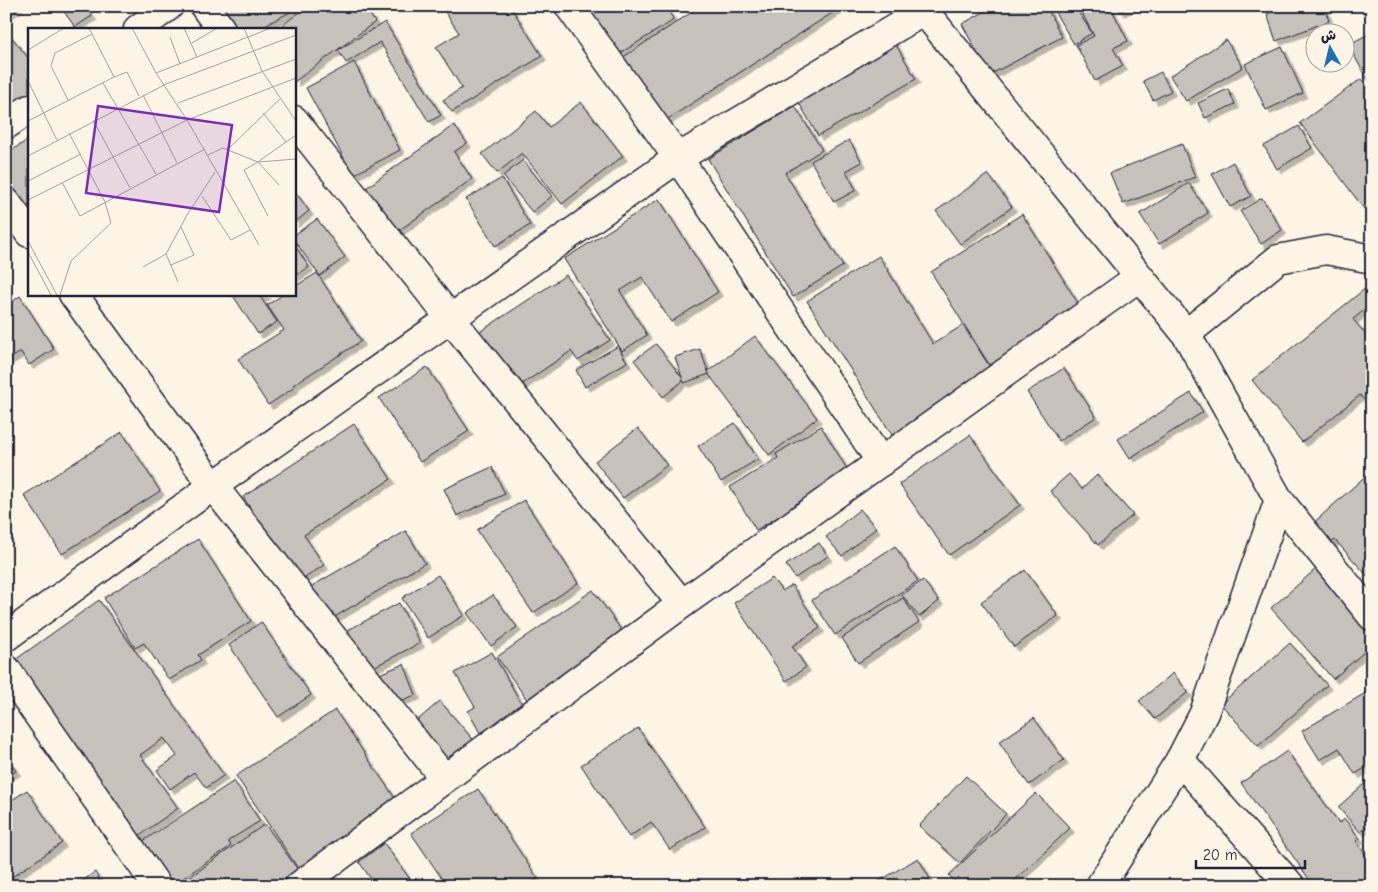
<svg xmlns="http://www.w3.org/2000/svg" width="1378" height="892" viewBox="0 0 1378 892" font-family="'Comic Neue','Playpen Sans Arabic',sans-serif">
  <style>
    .building { fill: #c6c1bb; stroke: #22223b; filter: url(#shadow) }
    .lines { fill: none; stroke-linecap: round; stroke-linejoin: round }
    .minor-casing { stroke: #22223b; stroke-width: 31 }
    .minor { stroke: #fcf5e5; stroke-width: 28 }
    .inset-road { fill: none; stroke: #a5a1a1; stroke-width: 1 }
    .view { fill: #7b2cbf; fill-opacity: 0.15; stroke: #7b2cbf; stroke-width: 2.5 }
    .inset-edge { fill: none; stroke: #22223b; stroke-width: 2.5 }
  </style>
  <defs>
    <filter id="shadow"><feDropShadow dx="4.5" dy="4.5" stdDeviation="0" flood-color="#0004"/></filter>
  </defs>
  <rect width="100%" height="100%" fill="#fcf5e5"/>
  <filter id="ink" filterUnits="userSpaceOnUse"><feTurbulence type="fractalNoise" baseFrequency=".02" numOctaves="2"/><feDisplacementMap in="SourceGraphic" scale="10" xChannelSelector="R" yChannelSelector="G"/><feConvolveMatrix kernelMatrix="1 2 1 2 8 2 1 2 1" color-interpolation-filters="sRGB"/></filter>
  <g filter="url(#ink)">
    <g class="building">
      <polygon points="6,6 19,6 6,15"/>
      <polygon points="67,6 86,6 92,16 75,27 62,9"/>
      <polygon points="221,6 302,6 257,29 232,29"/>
      <polygon points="308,6 364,6 375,22 294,82 294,29 277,29"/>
      <polygon points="441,6 510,6 542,56 452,112 443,100 462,88 436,47 459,33"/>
      <polygon points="578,6 665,6 674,20 614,57"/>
      <polygon points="701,6 843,6 660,124 619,60"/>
      <polygon points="995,6 1046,6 1062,37 989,75 962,24"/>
      <polygon points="1051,6 1090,6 1079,13 1092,33 1074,44"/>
      <polygon points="1095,6 1110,6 1128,41 1113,48 1123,66 1095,81 1076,45 1094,36 1082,13"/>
      <polygon points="1117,6 1131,6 1120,12"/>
      <polygon points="1288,6 1324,6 1329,21 1276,41 1267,14"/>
      <polygon points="385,22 441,115 429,122 380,42 346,63 338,50"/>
      <polygon points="6,30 29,59 29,93 6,110"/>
      <polygon points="1372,32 1372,87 1348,45"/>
      <polygon points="892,38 916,79 818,136 794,94"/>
      <polygon points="1226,40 1243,67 1186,101 1170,76"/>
      <polygon points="1282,47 1303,93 1266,110 1245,64"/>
      <polygon points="354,62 400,150 353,175 306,88"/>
      <polygon points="1161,72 1171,91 1153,100 1143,81"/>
      <polygon points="1361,79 1372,94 1372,204 1364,209 1300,123"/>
      <polygon points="1228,89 1235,104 1205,118 1198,103"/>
      <polygon points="581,102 623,156 562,204 522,153 497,173 482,154 536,111 549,127"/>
      <polygon points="795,106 822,150 785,173 843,266 793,297 708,159"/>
      <polygon points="454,125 467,143 454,152 472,179 394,234 363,190"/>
      <polygon points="1299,126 1312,148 1277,169 1264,146"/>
      <polygon points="29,139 29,210 6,177 6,154"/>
      <polygon points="849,140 862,162 846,171 856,190 834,202 811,161"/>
      <polygon points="1182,144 1195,177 1123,204 1110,173"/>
      <polygon points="523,160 552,196 532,212 503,176"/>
      <polygon points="1233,162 1251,196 1230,207 1212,174"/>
      <polygon points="988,174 1012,207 960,244 936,211"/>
      <polygon points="502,178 530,225 495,246 466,199"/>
      <polygon points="1189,183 1208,213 1159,244 1140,214"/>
      <polygon points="294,190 309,211 294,223"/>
      <polygon points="1262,198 1282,230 1261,244 1240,211"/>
      <polygon points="659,199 718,292 671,322 642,277 620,291 647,335 622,351 564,259"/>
      <polygon points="1022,214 1083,311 992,369 931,272"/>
      <polygon points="317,219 345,257 320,276 294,240 294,235"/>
      <polygon points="294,244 309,267 294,277"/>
      <polygon points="879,256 933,344 963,325 995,375 894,438 807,301"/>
      <polygon points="317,273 361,341 293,385 295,387 268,405 238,359 284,330 267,305 284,294 294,294 294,287"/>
      <polygon points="566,275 610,340 578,361 571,351 515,389 478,333"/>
      <polygon points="1367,287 1372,293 1372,304 1353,319 1372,342 1372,409 1360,395 1302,442 1252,380"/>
      <polygon points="232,294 267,294 261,298 277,322 258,334"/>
      <polygon points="20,296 54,349 29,365 21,352 6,361 6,306"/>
      <polygon points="755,336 817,418 769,455 707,372"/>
      <polygon points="656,344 684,380 663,397 634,360"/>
      <polygon points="618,346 627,362 585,387 576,370"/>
      <polygon points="700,349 709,374 684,383 675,357"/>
      <polygon points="427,367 469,431 420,462 379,398"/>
      <polygon points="1064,368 1096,417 1059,441 1027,392"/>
      <polygon points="1191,393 1203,412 1130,458 1118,439"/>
      <polygon points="735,423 758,459 721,482 698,446"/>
      <polygon points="354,424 391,479 304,535 324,565 299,582 243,497"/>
      <polygon points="821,426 850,474 756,530 730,487 778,458 776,454"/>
      <polygon points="638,428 667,465 623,498 595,461"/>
      <polygon points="122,432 160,491 62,554 24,495"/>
      <polygon points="970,435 1020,505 949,555 899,484"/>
      <polygon points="492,467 505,494 457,516 444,489"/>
      <polygon points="1372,470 1372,581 1335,540 1327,547 1309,527"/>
      <polygon points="1069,474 1082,489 1097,475 1133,515 1098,545 1050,491"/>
      <polygon points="524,500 578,583 533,613 477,530"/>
      <polygon points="860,509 876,528 842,556 826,537"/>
      <polygon points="406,531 425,563 326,622 307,589"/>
      <polygon points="198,539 251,621 198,655 201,660 169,680 144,643 135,648 104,598"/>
      <polygon points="819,543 828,556 795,578 786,565"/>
      <polygon points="895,546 918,581 835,635 812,600"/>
      <polygon points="1317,568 1372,632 1372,645 1333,679 1271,608"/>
      <polygon points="1025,570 1058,616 1014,647 981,602"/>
      <polygon points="438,575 464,615 428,638 402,598"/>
      <polygon points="772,578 782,591 792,585 820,628 792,646 806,667 786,681 734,603"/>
      <polygon points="923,580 939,601 919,617 902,595"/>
      <polygon points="593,590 627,638 530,704 497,657"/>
      <polygon points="493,595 517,627 491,646 467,613"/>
      <polygon points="903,598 919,622 858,663 842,638"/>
      <polygon points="99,600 224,775 206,788 194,772 170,789 157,770 177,756 164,738 140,755 178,808 133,840 8,665"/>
      <polygon points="399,603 420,643 368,670 348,630"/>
      <polygon points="261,622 311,695 278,717 229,645"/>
      <polygon points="1290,643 1327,685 1258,746 1221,704"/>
      <polygon points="492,652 524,708 480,733 468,711 475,707 455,673"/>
      <polygon points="404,664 416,695 386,706 374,676"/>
      <polygon points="1173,673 1188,692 1155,719 1139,701"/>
      <polygon points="1372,689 1372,764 1355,774 1339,748 1320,760 1302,731"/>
      <polygon points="440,701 476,743 449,766 413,724"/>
      <polygon points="335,710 401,807 302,874 236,776"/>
      <polygon points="1034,718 1064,760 1029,785 999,742"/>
      <polygon points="638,728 705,827 670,850 651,822 629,837 581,765"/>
      <polygon points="1287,751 1339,823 1345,819 1360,839 1356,841 1372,864 1372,886 1314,886 1241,783"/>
      <polygon points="6,756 16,771 6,777"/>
      <polygon points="966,776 1006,814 960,863 919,826"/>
      <polygon points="1372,777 1372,822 1360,832 1338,807"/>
      <polygon points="234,781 260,821 228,841 231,846 171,886 164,886 137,845"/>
      <polygon points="478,789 538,879 527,886 447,886 411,833"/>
      <polygon points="27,790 62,843 6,881 6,804"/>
      <polygon points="1036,793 1070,828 1009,886 959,886 949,875"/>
      <polygon points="265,824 301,874 284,886 177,886"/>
      <polygon points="384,843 415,886 376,886 359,862"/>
      <polygon points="918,858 934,886 871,886"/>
      <polygon points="95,872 104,886 75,886"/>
    </g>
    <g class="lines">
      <defs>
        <g id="minor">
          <polyline points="204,6 221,29"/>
          <polyline points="569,6 678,158 881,462"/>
          <polyline points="138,29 169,6"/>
          <polyline points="294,120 450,318 682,604"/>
          <polyline points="6,125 29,109"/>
          <polyline points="6,202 29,233"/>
          <polyline points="73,294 213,486 444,778"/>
          <polyline points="1186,334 1278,259 1326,250 1372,259"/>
          <polyline points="6,637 213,486 678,158 924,11 1186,334 1279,500 1372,616"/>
          <polyline points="6,669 157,886"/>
          <polyline points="1180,760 1291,886"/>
          <polyline points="299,886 682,604 1139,277"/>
          <polyline points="1100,886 1180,760 1204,713 1279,500"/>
        </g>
      </defs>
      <use href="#minor" class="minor-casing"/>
      <use href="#minor" class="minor"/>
    </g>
  </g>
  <g transform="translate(28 28)">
    <rect width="268" height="268" fill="#fcf5e5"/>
    <path class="inset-road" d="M 104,0 L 128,45M 156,0 L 169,29M 216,0 L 234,43 L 268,93M 243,0 L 128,45 L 159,92 L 268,50M 142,9 L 152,36M 164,15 L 189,0M 0,22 L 36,0M 86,49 L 99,44 L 111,68M 0,53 L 29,112M 75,55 L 128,146M 115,67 L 149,135M 40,72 L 23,38 L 27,25 L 64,6M 150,75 L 268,31M 235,85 L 258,114M 65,92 L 102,160M 0,93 L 86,49 L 61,0M 199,122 L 252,71M 180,127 L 195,120 L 230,134 L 268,131M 0,128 L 138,56 L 268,7M 231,133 L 268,107M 0,153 L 53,126M 34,154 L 52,188 L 177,121M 174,168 L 203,212 L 222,202M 0,172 L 159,92 L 231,217M 240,188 L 216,142 L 230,134 L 251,157M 0,213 L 29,267M 0,224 L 23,267M 138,226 L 150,254M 143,237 L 166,227 L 153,199M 115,239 L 138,226 L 159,187 L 187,144M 32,267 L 43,233 L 83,195 L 77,174 L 41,105"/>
    <path class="view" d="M 70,78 L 204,97 L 191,184 L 58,165 Z"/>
    <rect width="268" height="268" class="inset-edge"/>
  </g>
  <rect width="1378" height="892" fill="none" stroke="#fcf5e5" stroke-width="25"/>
  <rect x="12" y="12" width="1353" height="867" fill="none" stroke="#22223b" stroke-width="2" filter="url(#ink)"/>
  <g transform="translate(1330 48) rotate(352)"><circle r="24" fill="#fcf5e5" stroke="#a5a1a1"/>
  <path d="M0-4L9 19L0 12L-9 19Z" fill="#1f6fb2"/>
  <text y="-8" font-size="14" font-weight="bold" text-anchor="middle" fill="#22223b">ش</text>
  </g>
  <path d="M1196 860v8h109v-8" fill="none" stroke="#22223b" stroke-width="2.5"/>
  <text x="1203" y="860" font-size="15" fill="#22223b" stroke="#fcf5e5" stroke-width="4" paint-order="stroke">20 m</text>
</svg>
